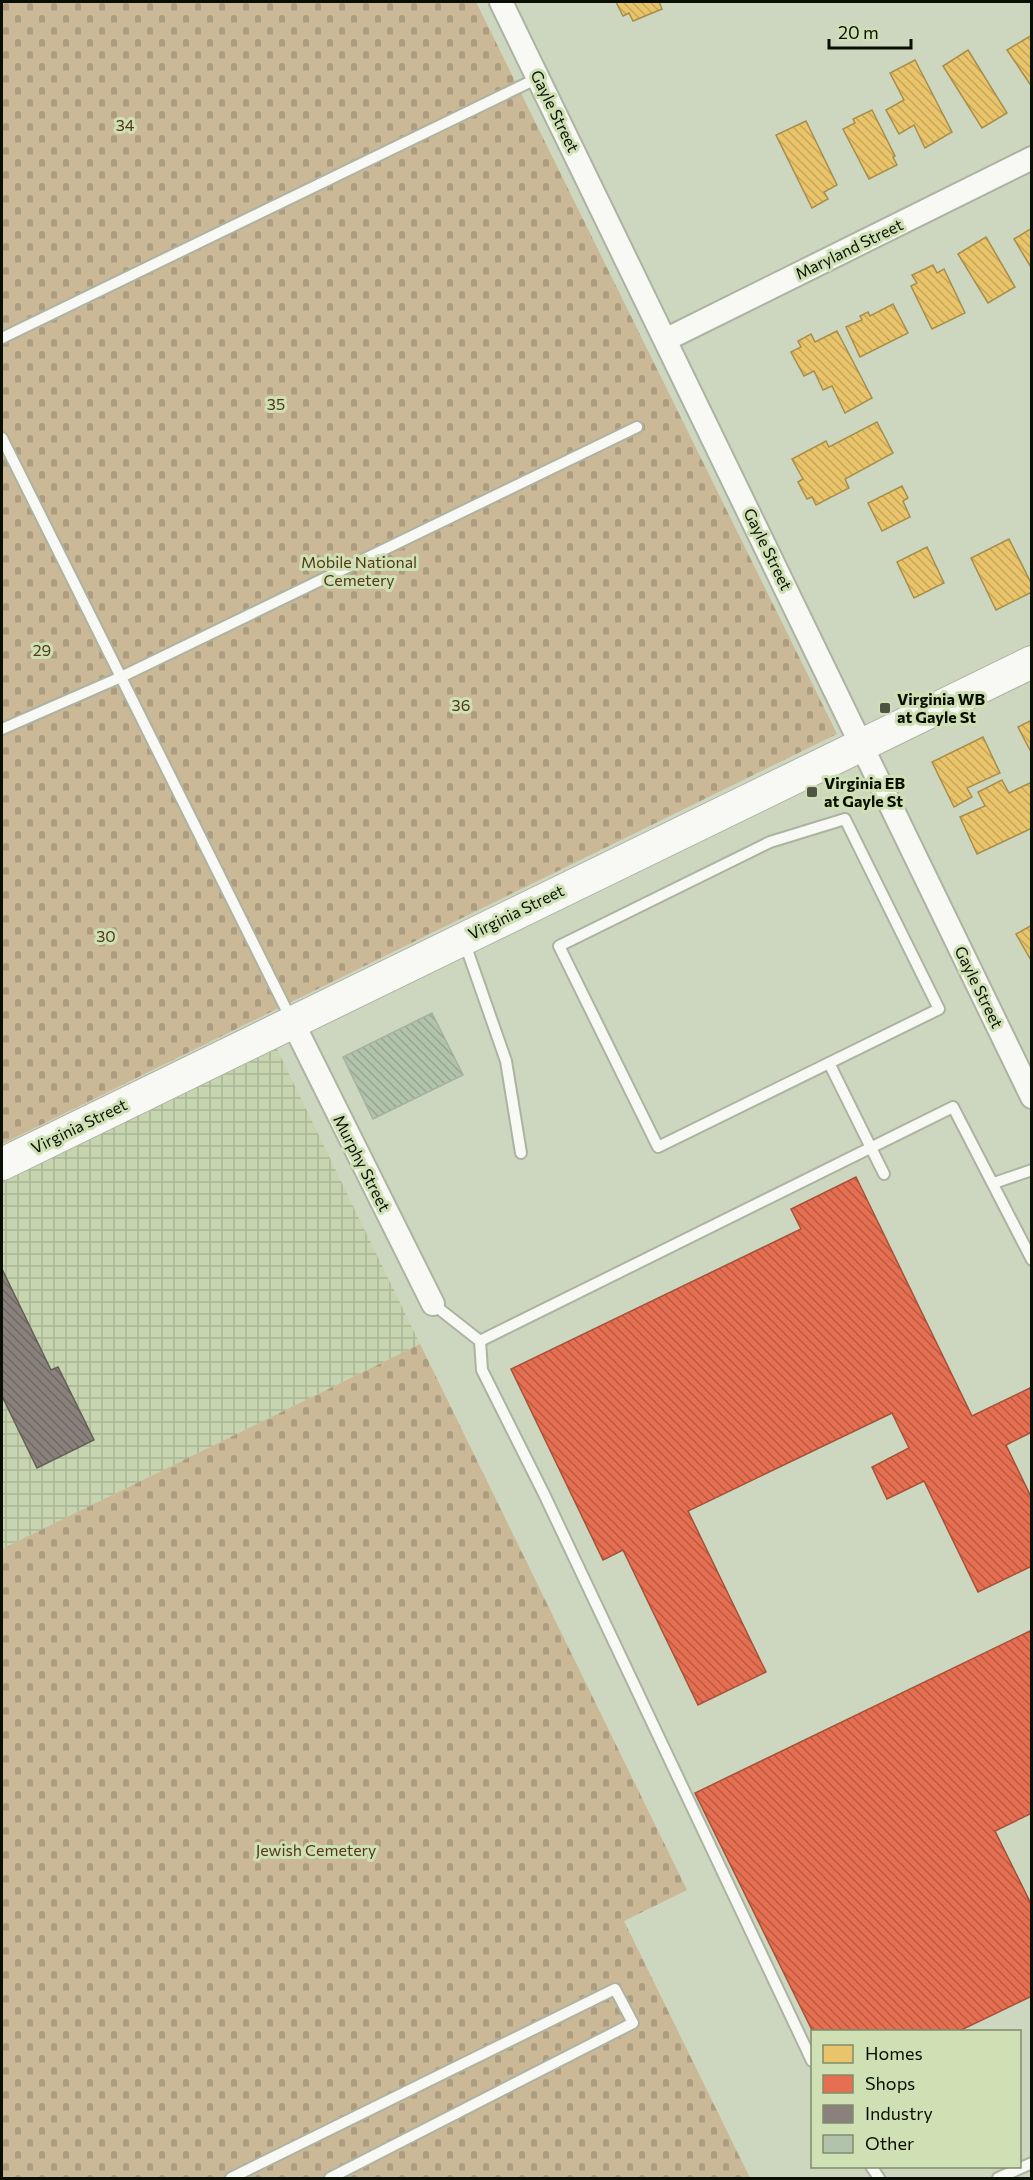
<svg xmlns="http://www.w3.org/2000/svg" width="1033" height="2180" viewBox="0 0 1033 2180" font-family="Commissioner,sans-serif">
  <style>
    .industrial { fill: url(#industrial-grid) }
    .cemetery { fill: url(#cemetery-stones) }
    .homes { fill: url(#homes-back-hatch); stroke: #a68e4b; stroke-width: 1.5 }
    .shops { fill: url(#shops-back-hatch); stroke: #a45239; stroke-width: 1.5 }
    .industry { fill: url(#industry-back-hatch); stroke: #635f57; stroke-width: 1.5 }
    .building { fill: url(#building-back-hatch); stroke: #a7b1a1; stroke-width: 1.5 }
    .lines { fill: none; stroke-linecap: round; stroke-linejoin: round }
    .lane-casing { stroke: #acb3a1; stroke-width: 14 }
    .street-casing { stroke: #acb3a1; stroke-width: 26 }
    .secondary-casing { stroke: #acb3a1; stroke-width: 34 }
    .lane { stroke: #f8f9f5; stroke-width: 10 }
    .street { stroke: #f8f9f5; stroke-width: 22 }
    .secondary { stroke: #f8f9f5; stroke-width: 32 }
    .poi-dot { fill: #4e5544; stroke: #cfe0b5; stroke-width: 2 }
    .labels { text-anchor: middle; stroke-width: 6; stroke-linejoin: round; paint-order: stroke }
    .street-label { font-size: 16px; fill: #090f02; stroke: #cfe0b5 }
    .park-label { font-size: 16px; fill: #543717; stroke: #cfe0b5 }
    .poi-label { font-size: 16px; font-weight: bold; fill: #090f02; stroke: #cfe0b5; text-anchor: start }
  </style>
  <defs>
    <pattern id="industrial-grid" width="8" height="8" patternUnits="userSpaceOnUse" patternTransform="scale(1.5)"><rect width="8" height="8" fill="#c6d5b0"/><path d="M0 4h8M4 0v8" fill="none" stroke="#a9b696"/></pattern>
    <pattern id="cemetery-stones" width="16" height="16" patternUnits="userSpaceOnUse" patternTransform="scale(1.5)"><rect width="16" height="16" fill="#cbb896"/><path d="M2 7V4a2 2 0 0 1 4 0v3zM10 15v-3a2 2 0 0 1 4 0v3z" fill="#ad9d80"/></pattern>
    <pattern id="homes-back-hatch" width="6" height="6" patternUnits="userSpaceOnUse" patternTransform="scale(1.5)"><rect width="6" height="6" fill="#e9c46a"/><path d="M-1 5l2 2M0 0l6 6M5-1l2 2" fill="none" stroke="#c6a75a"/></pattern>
    <pattern id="shops-back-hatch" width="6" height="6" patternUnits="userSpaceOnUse" patternTransform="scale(1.5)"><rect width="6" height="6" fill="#e76f51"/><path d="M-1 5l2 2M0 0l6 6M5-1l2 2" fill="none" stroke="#b95a41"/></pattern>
    <pattern id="industry-back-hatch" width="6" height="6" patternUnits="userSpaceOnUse" patternTransform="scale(1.5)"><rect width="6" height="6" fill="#8a817c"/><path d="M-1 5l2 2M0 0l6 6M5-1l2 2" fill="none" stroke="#6f6863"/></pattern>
    <pattern id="building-back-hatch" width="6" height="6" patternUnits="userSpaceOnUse" patternTransform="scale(1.5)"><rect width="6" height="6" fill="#b1c3ab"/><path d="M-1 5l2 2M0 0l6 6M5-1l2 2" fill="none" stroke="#97a692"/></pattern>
  </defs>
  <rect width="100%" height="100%" fill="#cdd6bf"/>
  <polygon class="industrial" points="275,1045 420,1344 2,1549 2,1181"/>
  <g class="cemetery">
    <polygon points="2,2 476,2 837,734 2,1144"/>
    <polygon points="420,1344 687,1890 624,1921 750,2178 2,2178 2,1549"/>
  </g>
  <g class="homes">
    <polygon points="616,2 659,2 662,9 633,21 629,13 623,16"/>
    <polygon points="1032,35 1032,87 1007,50"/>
    <polygon points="968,50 1007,113 982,128 943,66"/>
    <polygon points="915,60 952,132 925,148 914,125 899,134 886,110 904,100 890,73"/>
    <polygon points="872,110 895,156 893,157 897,165 869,179 843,129 855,123 853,119"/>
    <polygon points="806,121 837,185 824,192 828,199 812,208 776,135"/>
    <polygon points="1032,228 1032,269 1014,239"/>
    <polygon points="986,237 1015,287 988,303 958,254"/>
    <polygon points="933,265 937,273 944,269 965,313 932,329 911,286 917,283 912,275"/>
    <polygon points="893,304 908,333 860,357 846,327 862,320 860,316 868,312 870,316"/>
    <polygon points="837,331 872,398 845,413 832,386 823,390 814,371 804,376 791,352 801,347 798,341 811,334 815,342"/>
    <polygon points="877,422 893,453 845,479 849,488 816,505 812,497 807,499 798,482 803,479 792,459 826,441 829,447"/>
    <polygon points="902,486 908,498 903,501 910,517 882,531 868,503"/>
    <polygon points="1009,539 1032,585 1032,592 996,610 971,558"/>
    <polygon points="927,547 944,583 914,598 897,562"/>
    <polygon points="1032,720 1032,754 1018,727"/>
    <polygon points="983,737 1000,773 967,788 972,797 954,807 932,762"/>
    <polygon points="1002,780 1009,793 1032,782 1032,828 977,854 960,817 985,806 978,792"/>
    <polygon points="1032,925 1032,962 1016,934"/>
  </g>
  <g class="shops">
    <polygon points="856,1177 972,1416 1032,1387 1032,1432 1006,1445 1032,1499 1032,1566 978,1592 924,1481 887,1499 872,1467 909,1448 892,1413 688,1511 766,1672 698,1705 623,1550 603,1560 511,1369 801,1229 791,1209"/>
    <polygon points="1032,1630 1032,1813 995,1831 1032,1906 1032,1996 957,2032 813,2032 695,1793"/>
  </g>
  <polygon class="industry" points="2,1269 51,1370 58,1367 94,1440 37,1468 2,1396"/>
  <polygon class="building" points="432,1013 463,1075 373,1119 343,1057"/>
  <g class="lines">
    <defs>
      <g id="lane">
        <polyline points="2,338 538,78"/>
        <polyline points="2,438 292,1021"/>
        <polyline points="2,729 121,677 637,427"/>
        <polygon points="845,819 939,1009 658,1147 559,946 770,842"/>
        <polyline points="464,941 506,1061 521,1153"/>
        <polyline points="829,1063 884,1174"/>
        <polyline points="994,1183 1032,1170"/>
        <polyline points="433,1304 480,1341 482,1370 544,1494 812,2061"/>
        <polyline points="480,1341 953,1107 1032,1260"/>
        <polyline points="871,2166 879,2178"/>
        <polyline points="231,2178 615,1989 633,2023 330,2178"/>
        <polyline points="998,2178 1032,2163"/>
      </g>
      <g id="street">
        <polyline points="501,2 1032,1097"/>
        <polyline points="667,339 1032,158"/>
        <polyline points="292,1021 433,1304"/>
      </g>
      <polyline id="secondary" points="2,1164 1032,662"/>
    </defs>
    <use href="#lane" class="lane-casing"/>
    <use href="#street" class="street-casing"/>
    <use href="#secondary" class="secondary-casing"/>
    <use href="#lane" class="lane"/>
    <use href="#street" class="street"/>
    <use href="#secondary" class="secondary"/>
  </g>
  <g class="poi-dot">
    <rect x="879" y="702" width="12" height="12" rx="3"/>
    <rect x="806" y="786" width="12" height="12" rx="3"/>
  </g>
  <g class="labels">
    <g class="street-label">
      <text transform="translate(555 111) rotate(64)" y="6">Gayle Street</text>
      <text transform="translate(849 249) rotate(-26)" y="6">Maryland Street</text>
      <text transform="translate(768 549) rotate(64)" y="6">Gayle Street</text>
      <text transform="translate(516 912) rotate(-26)" y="6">Virginia Street</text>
      <text transform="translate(979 987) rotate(64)" y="6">Gayle Street</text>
      <text transform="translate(79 1126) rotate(-26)" y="6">Virginia Street</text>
      <text transform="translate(362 1163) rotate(63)" y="6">Murphy Street</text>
    </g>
    <g class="park-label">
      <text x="125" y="131">34</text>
      <text x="276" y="410">35</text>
      <text x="359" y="568">Mobile National<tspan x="359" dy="18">Cemetery</tspan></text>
      <text x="42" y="656">29</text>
      <text x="461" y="711">36</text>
      <text x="106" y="942">30</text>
      <text x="316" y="1856">Jewish Cemetery</text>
    </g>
    <g class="poi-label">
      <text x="897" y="705">Virginia WB<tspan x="897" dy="18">at Gayle St</tspan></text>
      <text x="824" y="789">Virginia EB<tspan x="824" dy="18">at Gayle St</tspan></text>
    </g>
  </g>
  <rect width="1033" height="2180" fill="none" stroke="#090f02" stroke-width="6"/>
  <rect x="811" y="2030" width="210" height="138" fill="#cfe0b5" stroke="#808c6d" stroke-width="1.5"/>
  <rect x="823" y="2045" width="30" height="18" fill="#e9c46a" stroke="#808c6d" stroke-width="1.5"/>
  <text x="865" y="2060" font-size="18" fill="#090f02">Homes</text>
  <rect x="823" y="2075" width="30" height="18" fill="#e76f51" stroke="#808c6d" stroke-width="1.5"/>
  <text x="865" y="2090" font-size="18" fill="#090f02">Shops</text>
  <rect x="823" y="2105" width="30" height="18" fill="#8a817c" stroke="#808c6d" stroke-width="1.5"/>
  <text x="865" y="2120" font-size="18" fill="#090f02">Industry</text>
  <rect x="823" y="2135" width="30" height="18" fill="#b1c3ab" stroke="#808c6d" stroke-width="1.5"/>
  <text x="865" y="2150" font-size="18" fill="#090f02">Other</text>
  <path d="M829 39v9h82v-9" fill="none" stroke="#090f02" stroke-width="3"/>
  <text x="838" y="39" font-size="18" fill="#090f02" stroke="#cfe0b5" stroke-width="4.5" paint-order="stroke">20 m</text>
</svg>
